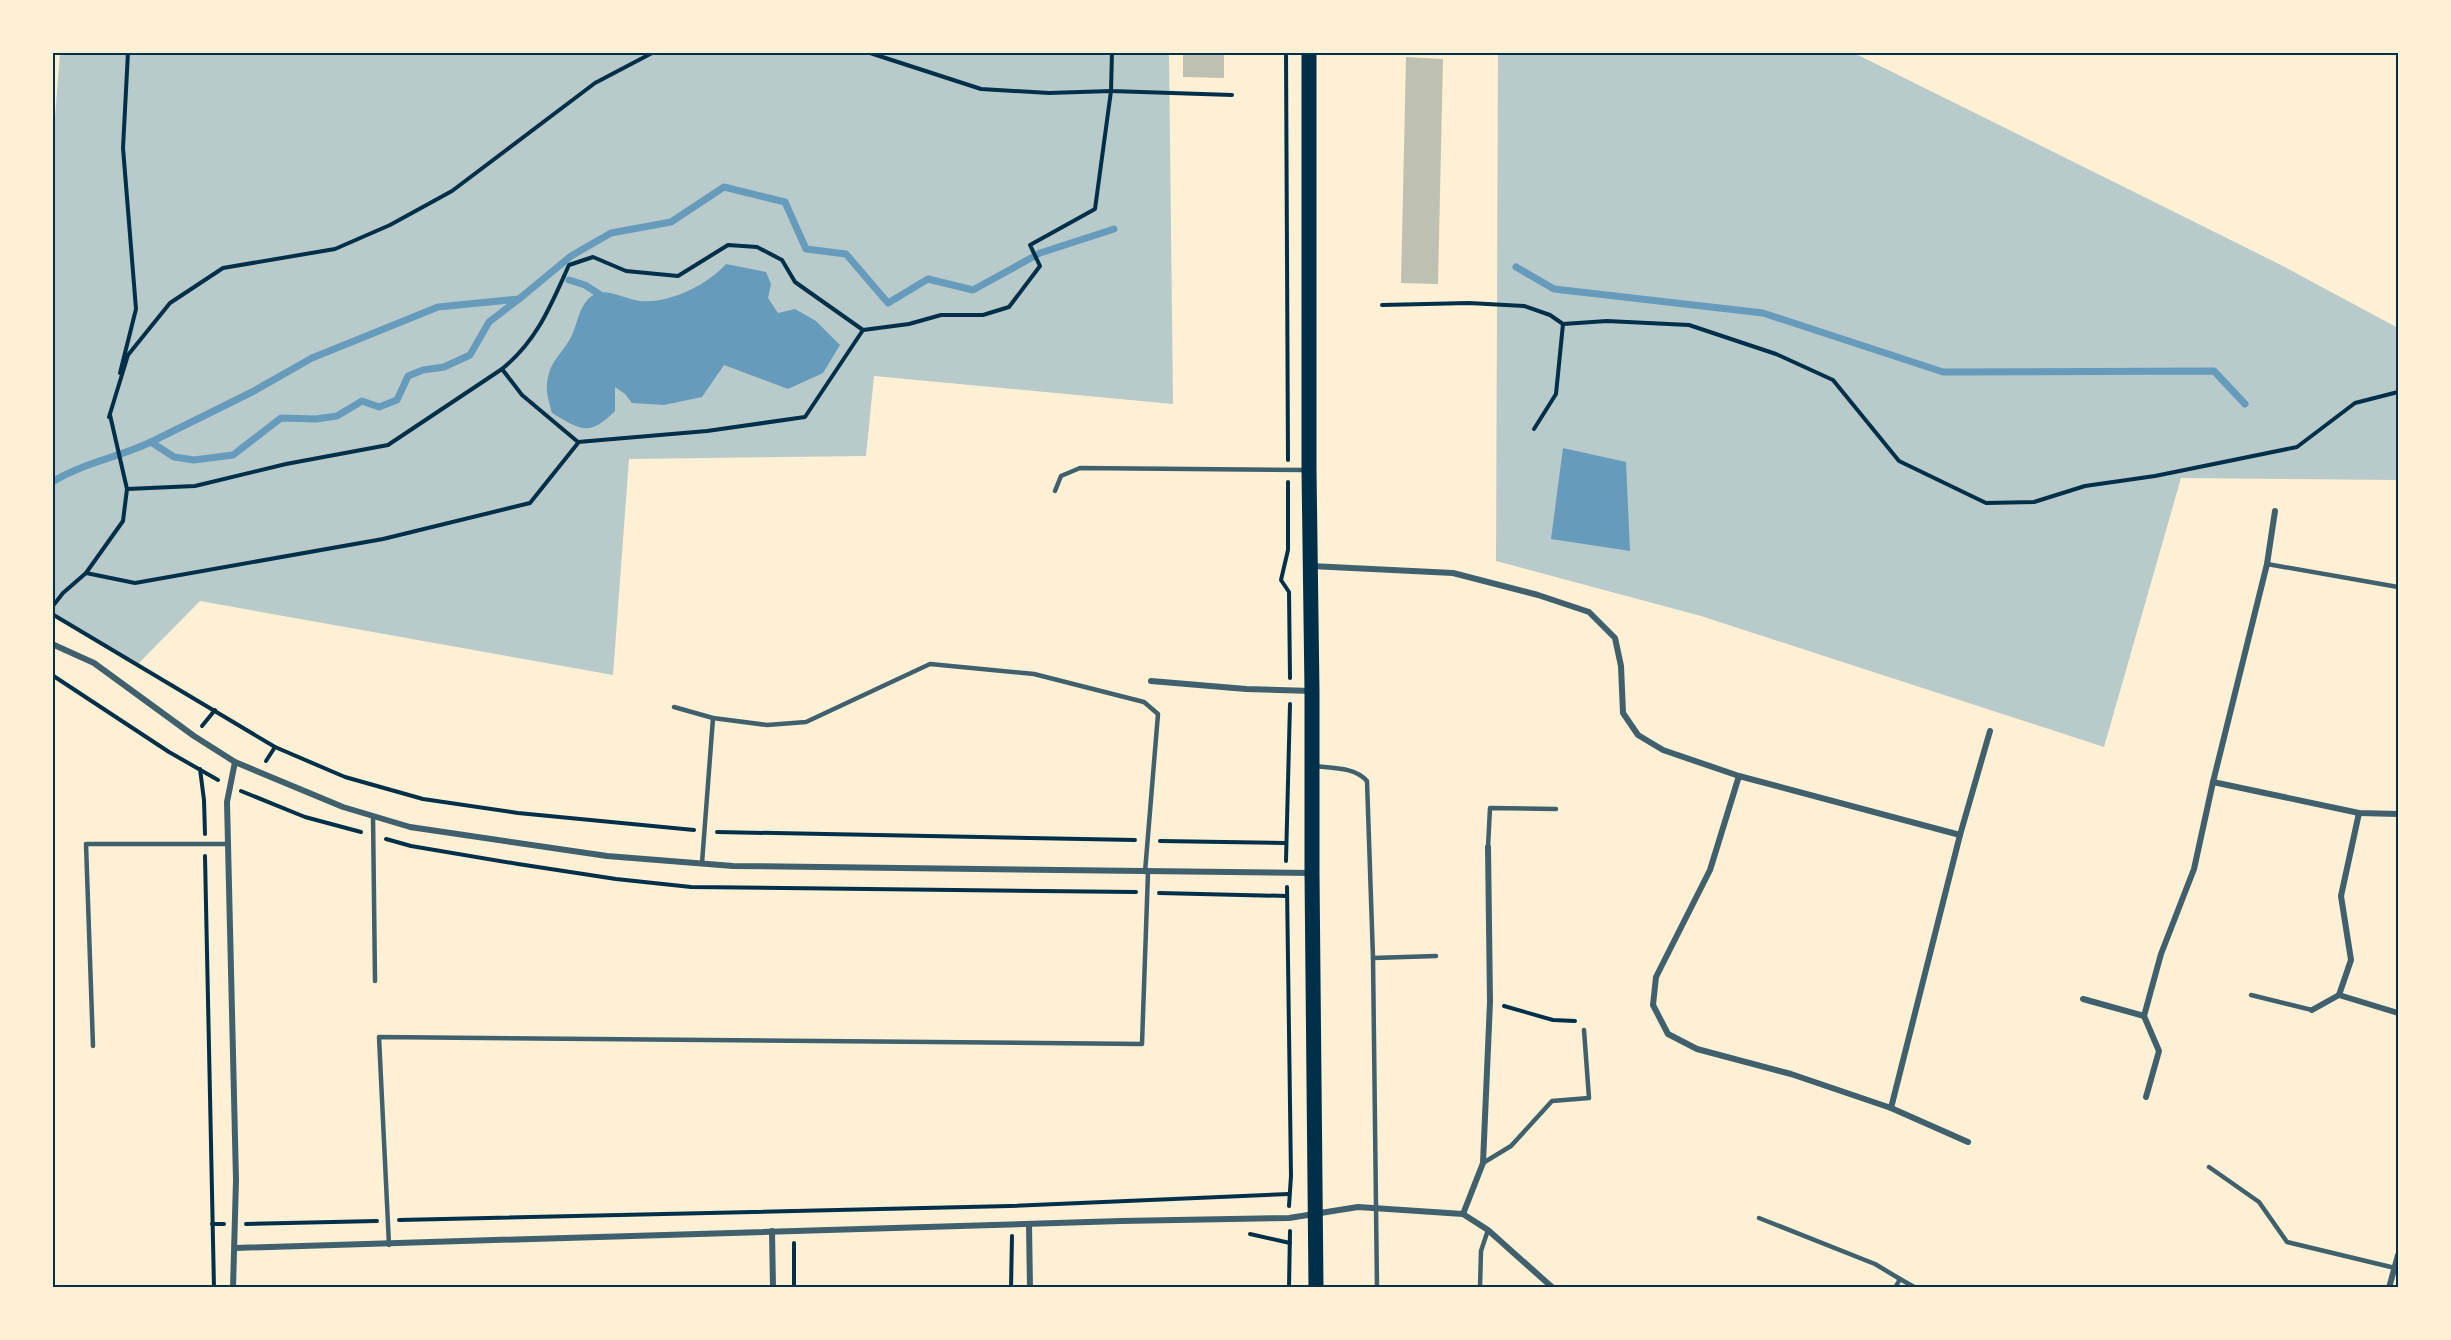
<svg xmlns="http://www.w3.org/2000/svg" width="2451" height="1340" viewBox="0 0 2451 1340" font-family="Inter,sans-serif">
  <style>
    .green { fill: #b9caca }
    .water { fill: #669bbc }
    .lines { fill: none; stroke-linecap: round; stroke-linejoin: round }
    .stream { stroke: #669bbc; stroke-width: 7 }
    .building { fill: #bec0b2 }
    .path { stroke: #003049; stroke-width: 4 }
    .service { stroke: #3f606c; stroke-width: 4.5 }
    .minor { stroke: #3f606c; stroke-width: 6 }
    .primary { stroke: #003049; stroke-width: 15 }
    .neatline { fill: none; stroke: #003049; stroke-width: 2 }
  </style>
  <rect width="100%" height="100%" fill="#fdf0d5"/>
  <g class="green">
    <polygon points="60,53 1169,53 1173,404 874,376 866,456 629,459 613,675 200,601 138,664 68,623 53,617 52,155"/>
    <polygon points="1498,53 1854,53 2281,265 2398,328 2398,480 2181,478 2104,747 1701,616 1496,561"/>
  </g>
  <g class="water">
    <path d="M 726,264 L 766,272 L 771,284 L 768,298 L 778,313 L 795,309 L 816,321 L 840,345 L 823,373 L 788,389 L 724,365 L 702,397 L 664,405 L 632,403 L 625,394 L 615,387 L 615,411 C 589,437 581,430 552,413 C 550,405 546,394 547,386 C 548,362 561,356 571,337 C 578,324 579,302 595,294 C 607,288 627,300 640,301 C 669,304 707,285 726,264 Z"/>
    <polygon points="1563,448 1626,462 1630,551 1551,539"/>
  </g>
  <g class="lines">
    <g class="stream">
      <polyline points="1516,267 1554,289 1763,313 1943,372 2214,371 2245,404"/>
      <polyline points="569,280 585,285 599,294"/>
      <polyline points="151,442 174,457 194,460 233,455 281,418 316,419 337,416 362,401 379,407 397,400 408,376 423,370 444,367 470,355 489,322 519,299"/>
      <path d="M 52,482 C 85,462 117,458 151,442 L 252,392 L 312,358 L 438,307 L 519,299 L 571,256 L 611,233 L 671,222 L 724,187 L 785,202 L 806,249 L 846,254 L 888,303 L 928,279 L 973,290 L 1040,253 L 1114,229"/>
    </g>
  </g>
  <g class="building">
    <polygon points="1183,52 1224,52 1224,78 1183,77"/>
    <polygon points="1406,57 1443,59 1438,284 1401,283"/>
  </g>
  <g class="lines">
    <g class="path">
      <polyline points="1112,52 1111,91 1232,95"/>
      <polyline points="1286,52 1288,460"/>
      <polyline points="1382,305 1469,303 1524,306 1550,315 1563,324 1607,321 1689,325 1776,354 1833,380 1899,461 1986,503 2034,502 2085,486 2155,476 2297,447 2355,403 2398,392"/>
      <path d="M 502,369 C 537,341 551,305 569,265 L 593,257 L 626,271 L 678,276 L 728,245 L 757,247 L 782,260 L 795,282 L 863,330"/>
      <polyline points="120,373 136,309 123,148 128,52"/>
      <polyline points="109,417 128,355 170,303 223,268 335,249 390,225 452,191 595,83 654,52"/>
      <polyline points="1534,429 1556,394 1563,324"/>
      <polyline points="1288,482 1288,550 1281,580 1289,592 1290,678"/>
      <polyline points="127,489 195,486 286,464 388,445 502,369 522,395 578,442 707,431 805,417 863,330 909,324 941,315 983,315 1009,307 1040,266 1030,245 1095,209 1111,91 1049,93 981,89 867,52"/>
      <polyline points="86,573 135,583 383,539 530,503 578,443"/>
      <polyline points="52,607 63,593 86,573 123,521 127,489 110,415"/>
      <polyline points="52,614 275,747 345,777 423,799 518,813 694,830"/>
      <polyline points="52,675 169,752 218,780"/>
      <polyline points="202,726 215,710"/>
      <polyline points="266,761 275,747"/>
      <polyline points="200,769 204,800 205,834"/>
      <polyline points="241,791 305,817 361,832"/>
      <polyline points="717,832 1135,840"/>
      <polyline points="386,839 411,846 518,864 616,879 691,887 1136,892"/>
      <polyline points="1160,841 1285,843"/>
      <polyline points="205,856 214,1288"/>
      <polyline points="1286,861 1290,704"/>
      <polyline points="1287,887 1291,1176 1289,1206"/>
      <polyline points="1159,893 1287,896"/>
      <polyline points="1504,1006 1553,1020 1575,1021"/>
      <polyline points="399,1220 1010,1206 1289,1194"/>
      <polyline points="212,1224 224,1224"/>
      <polyline points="246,1224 377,1221"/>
      <polyline points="1250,1234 1290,1243"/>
      <polyline points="794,1288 794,1243"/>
      <polyline points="1011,1288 1012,1236"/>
      <polyline points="1289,1288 1290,1231"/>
    </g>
    <g class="service">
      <polyline points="1055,491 1061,476 1080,468 1306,470"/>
      <polyline points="2267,564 2398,587"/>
      <polyline points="674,707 713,718 767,725 806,722 930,664 1034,674 1144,702 1158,714 1145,872"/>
      <path d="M 1315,766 C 1332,768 1355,767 1367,781 L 1373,958 L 1377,1288"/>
      <polyline points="373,816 375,981"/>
      <polyline points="1488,847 1490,808 1556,809"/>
      <polyline points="702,863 713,718"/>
      <polyline points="1373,958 1436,956"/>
      <polyline points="2251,995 2312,1010"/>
      <polyline points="93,1046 86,844 227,844"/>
      <polyline points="1483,1163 1511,1146 1552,1101 1589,1098 1584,1030"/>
      <polyline points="2209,1167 2259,1202 2287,1242 2395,1268"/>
      <polyline points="1759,1218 1875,1264 1900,1279"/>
      <polyline points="389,1245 379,1037 1142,1044 1148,872"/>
      <polyline points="1480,1288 1481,1251 1488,1230"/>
      <polyline points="1895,1288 1900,1279 1916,1288"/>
    </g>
    <g class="minor">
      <polyline points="2275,511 2267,564 2213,782 2359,813 2398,814"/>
      <polyline points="1311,566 1453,573 1538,595 1589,612 1615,638 1621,666 1623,713 1638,735 1663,750 1739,776 1960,835"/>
      <polyline points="52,644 94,663 194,736 235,762 343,807 410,827 607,856 733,866 1312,873"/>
      <polyline points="1151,681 1246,689 1312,691"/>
      <polyline points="1739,776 1710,870 1656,977 1653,1005 1668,1034 1697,1049 1791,1074 1891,1108 1968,1142"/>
      <polyline points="2339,995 2351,960 2341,896 2359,813"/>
      <polyline points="2083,999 2144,1016 2161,954 2194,869 2213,782"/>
      <polyline points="2312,1010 2339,995 2398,1013"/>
      <polyline points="2144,1016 2159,1051 2146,1097"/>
      <polyline points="1891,1108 1960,835 1990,731"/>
      <polyline points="1463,1214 1483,1163 1490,1002 1488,847"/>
      <polyline points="1029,1224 1030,1288"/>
      <polyline points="772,1231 773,1288"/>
      <polyline points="235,1248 1121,1221 1289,1218 1358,1207 1463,1214 1488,1230 1553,1288"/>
      <polyline points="233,1288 236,1180 227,802 235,762"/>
      <polyline points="2389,1288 2398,1255"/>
    </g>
    <polyline class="primary" points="1309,52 1309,470 1312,691 1312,873 1316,1288"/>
  </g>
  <rect width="2451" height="1340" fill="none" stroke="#fdf0d5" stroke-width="108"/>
  <rect x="54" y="54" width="2343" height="1232" class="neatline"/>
</svg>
